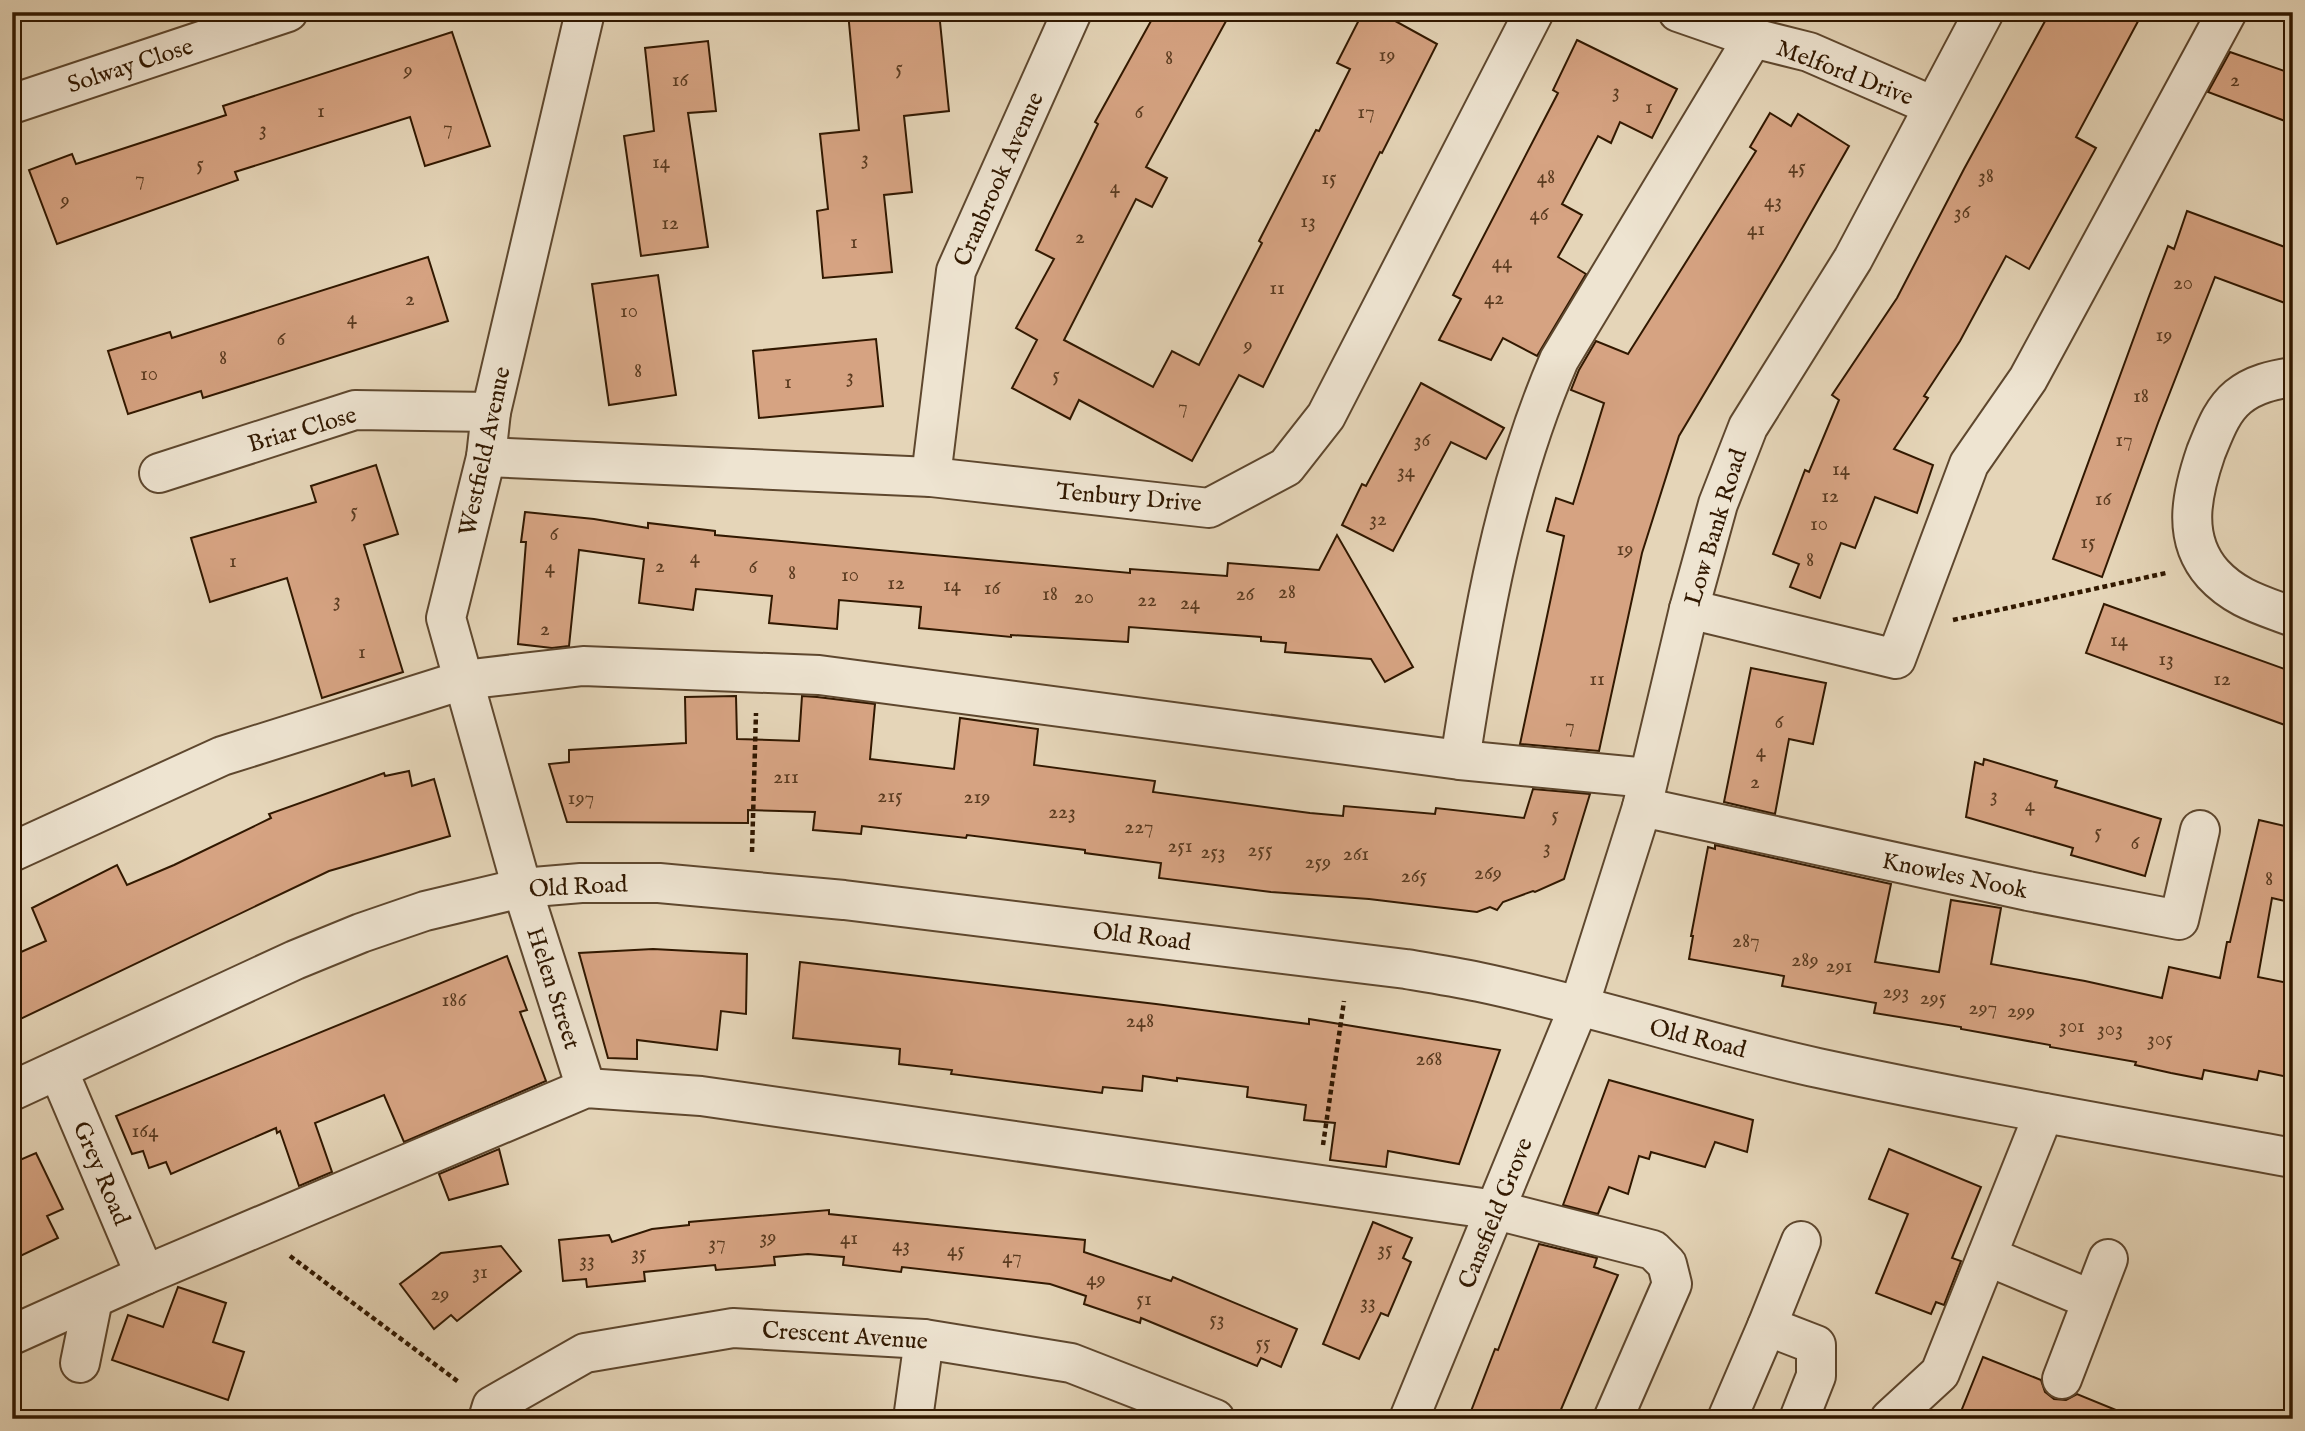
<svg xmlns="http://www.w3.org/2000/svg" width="2305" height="1431" viewBox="0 0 2305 1431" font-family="'IM FELL English',serif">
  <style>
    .building { fill: #d6a382; stroke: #311800; stroke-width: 2 }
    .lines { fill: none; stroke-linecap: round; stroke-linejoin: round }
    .minor-casing { stroke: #5e472e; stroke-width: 42 }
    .path { stroke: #311800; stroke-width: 4.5; stroke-dasharray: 5 3.5; stroke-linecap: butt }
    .minor { stroke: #eee4d1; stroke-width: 38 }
    .labels { text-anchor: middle; stroke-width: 7; stroke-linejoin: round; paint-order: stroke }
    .number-label { font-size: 21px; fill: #5a3b20 }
    .street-label { font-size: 24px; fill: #311800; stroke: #eee4d1 }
  </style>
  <rect width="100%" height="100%" fill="#e5d5b8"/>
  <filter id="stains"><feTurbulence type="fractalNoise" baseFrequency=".00286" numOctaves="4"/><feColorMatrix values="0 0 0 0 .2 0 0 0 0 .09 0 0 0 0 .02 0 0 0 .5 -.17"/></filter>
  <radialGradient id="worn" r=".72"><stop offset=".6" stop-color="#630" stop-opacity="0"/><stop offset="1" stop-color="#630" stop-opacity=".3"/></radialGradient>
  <g class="building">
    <polygon points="848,12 939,12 949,111 904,116 912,192 884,195 892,272 823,278 817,211 828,209 820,134 859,130"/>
    <polygon points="1156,12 1231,12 1146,167 1167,178 1152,207 1136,199 1064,340 1153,387 1172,351 1199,365 1262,243 1259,241 1316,130 1319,131 1350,69 1337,63 1363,12 1379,12 1437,44 1382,153 1380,152 1263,387 1239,375 1192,461 1079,400 1070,419 1012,388 1037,340 1016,328 1054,259 1036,250 1098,124 1095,122"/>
    <polygon points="2050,12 2143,12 2076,137 2096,148 2029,269 2006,256 1960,341 1924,396 1928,398 1894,449 1933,465 1917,513 1875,497 1855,548 1841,543 1820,598 1790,587 1799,564 1773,554 1805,470 1809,472 1839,400 1832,395 1897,298 1964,169"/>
    <polygon points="452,32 490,146 425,166 410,117 235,172 238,180 57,244 29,170 72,154 76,164 226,115 223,106"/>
    <polygon points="1577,40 1677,89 1652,138 1620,122 1611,143 1598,136 1562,204 1582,215 1558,257 1586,274 1537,356 1503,338 1491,360 1439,340 1461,299 1453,295 1558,93 1553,90"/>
    <polygon points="708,41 716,111 688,113 708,247 641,256 624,136 654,131 645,48"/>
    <polygon points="2230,52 2293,74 2293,124 2208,92"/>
    <polygon points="1770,113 1791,126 1798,114 1849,146 1784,260 1679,436 1642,553 1599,751 1520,744 1564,536 1547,531 1556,498 1573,504 1604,403 1571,390 1579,370 1596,341 1628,354 1756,151 1750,147"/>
    <polygon points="2187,211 2293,250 2293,306 2215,277 2158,423 2102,577 2053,559 2148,299 2168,246 2174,249"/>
    <polygon points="428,257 448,321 203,398 201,391 128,414 108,351 170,332 172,338"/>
    <polygon points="658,275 676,395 609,405 592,284"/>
    <polygon points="876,339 883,406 759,418 753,351"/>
    <polygon points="1421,383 1504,428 1486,459 1451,442 1393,551 1342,525 1362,484 1366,486"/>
    <polygon points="376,465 398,534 364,545 403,672 322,698 287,578 210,602 191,538 316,502 311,486"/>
    <polygon points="525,512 594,519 648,528 648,523 715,531 715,535 1130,573 1130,569 1227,576 1228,563 1319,570 1337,535 1413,667 1385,682 1371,659 1285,652 1286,643 1261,641 1261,637 1129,627 1128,642 1011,635 1011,637 919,628 921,607 839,600 837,629 769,623 772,596 696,589 693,610 639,603 644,559 579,550 569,646 552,648 518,644 526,542 521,542"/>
    <polygon points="2104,604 2293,672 2293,728 2086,653"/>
    <polygon points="1751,668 1826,683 1813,744 1789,739 1775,814 1724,802"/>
    <polygon points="736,696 737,739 799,741 802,696 817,697 875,704 870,759 954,769 960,718 1038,729 1034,765 1155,781 1153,792 1310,813 1343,816 1344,806 1435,814 1436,808 1524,818 1533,789 1590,794 1564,879 1535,892 1533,891 1503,902 1497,910 1490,907 1477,912 1369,899 1271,892 1159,878 1161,863 1085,853 1085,850 967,835 966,838 862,826 861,834 813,830 815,812 748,810 748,823 567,822 549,764 569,762 569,750 686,743 685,697"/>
    <polygon points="1984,759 2057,781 2055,787 2161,819 2145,876 2071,855 2073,848 1966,817 1975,762 1983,765"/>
    <polygon points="409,771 412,786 434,779 450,836 329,871 12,1023 12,956 46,941 32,908 117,865 127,885 174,865 271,818 269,814 384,773 385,776"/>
    <polygon points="2259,820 2293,828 2293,903 2272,898 2258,977 2293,984 2293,1078 2259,1071 2257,1080 2204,1070 2202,1079 2171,1073 2135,1065 2136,1062 2050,1047 2050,1045 1961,1029 1961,1027 1874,1013 1876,1003 1782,986 1784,976 1689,959 1693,936 1691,936 1708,847 1715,849 1715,845 1891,884 1875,962 1939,972 1951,900 2001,908 1991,964 2085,981 2162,998 2169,967 2220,978 2227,942 2230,942"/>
    <polygon points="653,949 747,954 746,1014 721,1011 717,1050 637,1040 637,1059 608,1058 579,953"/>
    <polygon points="507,956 527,1010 520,1012 546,1081 404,1142 384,1095 315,1123 332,1172 299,1186 280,1131 277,1133 276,1128 171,1174 166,1162 149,1168 143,1151 132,1154 116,1116"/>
    <polygon points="800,962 1156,1004 1309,1024 1309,1019 1500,1050 1459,1164 1388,1151 1386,1167 1330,1160 1335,1123 1304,1120 1306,1105 1247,1097 1248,1087 1177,1078 1177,1081 1143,1076 1142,1091 1103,1087 1102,1093 951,1074 952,1070 899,1064 900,1049 793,1038"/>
    <polygon points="1609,1080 1753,1120 1747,1152 1715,1142 1705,1167 1651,1152 1649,1159 1639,1156 1628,1194 1609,1187 1598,1214 1563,1205"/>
    <polygon points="12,1144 20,1160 36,1153 63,1209 47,1216 58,1238 12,1260"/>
    <polygon points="499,1149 508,1184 449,1200 439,1174"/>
    <polygon points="1889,1149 1981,1187 1952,1258 1961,1261 1944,1305 1936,1302 1931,1314 1876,1293 1908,1214 1869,1199"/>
    <polygon points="829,1210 829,1214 1085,1240 1084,1252 1171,1281 1173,1277 1297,1329 1281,1367 1261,1358 1257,1366 1141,1318 1140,1323 1084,1304 1086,1296 1050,1284 902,1267 901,1272 843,1265 844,1257 808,1254 774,1257 775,1265 716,1270 715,1265 644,1272 645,1281 587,1287 586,1279 563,1281 559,1240 609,1235 612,1242 652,1229 689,1225 689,1222"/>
    <polygon points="1373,1222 1412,1238 1403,1258 1411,1262 1388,1316 1381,1313 1359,1359 1323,1344"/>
    <polygon points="1539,1244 1597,1258 1594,1267 1618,1275 1557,1419 1468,1419 1495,1349 1498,1350"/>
    <polygon points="501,1246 521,1271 457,1321 451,1315 434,1329 400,1284 441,1253"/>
    <polygon points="178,1287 226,1303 213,1342 244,1352 228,1400 112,1360 128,1315 163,1327"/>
    <polygon points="1983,1357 2041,1380 2045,1392 2054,1399 2066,1400 2077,1394 2133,1417 2133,1419 1958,1419"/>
  </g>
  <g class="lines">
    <defs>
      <g id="minor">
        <polyline points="585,12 491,412 486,457 446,618 522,888 586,1088"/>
        <polyline points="1678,12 1753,38 1809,52 1933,106"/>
        <polyline points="12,104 288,12"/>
        <path d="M 2293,377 C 2273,380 2254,384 2238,397 C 2221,411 2214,433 2206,452 C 2192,493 2181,538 2213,574 C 2236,599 2262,605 2293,617"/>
        <polyline points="486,457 931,477 1209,508 1286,467 1326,416 1534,12"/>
        <polyline points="159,473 355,410 491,412"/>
        <polyline points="931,477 956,271 1072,12"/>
        <polyline points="1689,609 1896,659 1969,464 2028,379 2227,12"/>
        <path d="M 1460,760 C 1481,624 1504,487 1559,360 L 1753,38"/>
        <polyline points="1642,807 2028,891 2179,920 2200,830"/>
        <polyline points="12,852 222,756 463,680 583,666 819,675 1460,760 1648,778"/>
        <polyline points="58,1070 145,1275"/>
        <path d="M 12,1091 L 295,960 L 361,933 L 425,911 L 522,888 L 581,883 L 659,883 L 844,900 L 1406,969 C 1430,973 1455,977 1479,982 C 1593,1006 1704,1043 1818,1068 C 1976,1102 2134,1129 2293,1158"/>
        <polyline points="1987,1256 2092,1300"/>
        <polyline points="1767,1326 1801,1241"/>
        <polyline points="12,1335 145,1275 586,1088 701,1096 1496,1210 1653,1250 1667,1264 1672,1284 1613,1419"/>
        <polyline points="80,1363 93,1299"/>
        <polyline points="2062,1379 2108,1259"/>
        <polyline points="488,1419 492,1406 585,1353 733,1328 924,1339 1071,1363 1215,1419"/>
        <polyline points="913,1419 924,1339"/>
        <polyline points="1409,1419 1579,1006 1642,807 1689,609 1718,504 1748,427 1853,259 1984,12"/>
        <polyline points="1727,1419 1767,1326 1816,1345 1816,1376 1799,1419"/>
        <polyline points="1890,1419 1940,1373 2044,1113"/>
      </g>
    </defs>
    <use href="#minor" class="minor-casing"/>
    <g class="path">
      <polyline points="1953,620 2166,573"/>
      <polyline points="752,852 756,713"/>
      <polyline points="1323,1145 1344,1001"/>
      <polyline points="290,1256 460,1383"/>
    </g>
    <use href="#minor" class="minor"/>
  </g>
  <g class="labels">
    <g class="number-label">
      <text x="1387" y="61">19</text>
      <text x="1169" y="64">8</text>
      <text x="899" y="74">5</text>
      <text x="408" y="76">9</text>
      <text x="680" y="86">16</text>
      <text x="2235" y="86">2</text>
      <text x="1616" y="97">3</text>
      <text x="1649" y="113">1</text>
      <text x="321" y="117">1</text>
      <text x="1139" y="118">6</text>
      <text x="1366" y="118">17</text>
      <text x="448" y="134">7</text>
      <text x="263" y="135">3</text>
      <text x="865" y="164">3</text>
      <text x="661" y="168">14</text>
      <text x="200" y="170">5</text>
      <text x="1797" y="173">45</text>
      <text x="1986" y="182">38</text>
      <text x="1546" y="183">48</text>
      <text x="1329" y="184">15</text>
      <text x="140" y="185">7</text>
      <text x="1115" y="193">4</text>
      <text x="65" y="206">9</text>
      <text x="1773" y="207">43</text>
      <text x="1962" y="218">36</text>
      <text x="1539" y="220">46</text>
      <text x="1308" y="227">13</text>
      <text x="670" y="229">12</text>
      <text x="1756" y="235">41</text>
      <text x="1080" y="243">2</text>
      <text x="854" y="248">1</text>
      <text x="1502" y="268">44</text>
      <text x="2183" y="289">20</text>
      <text x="1277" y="294">11</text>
      <text x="1494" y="304">42</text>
      <text x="410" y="305">2</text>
      <text x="629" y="317">10</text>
      <text x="352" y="324">4</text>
      <text x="2164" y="341">19</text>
      <text x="281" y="345">6</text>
      <text x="1248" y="351">9</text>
      <text x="223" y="364">8</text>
      <text x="638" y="377">8</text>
      <text x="149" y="380">10</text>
      <text x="1056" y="381">5</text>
      <text x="850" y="382">3</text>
      <text x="788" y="388">1</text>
      <text x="2141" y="402">18</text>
      <text x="1183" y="413">7</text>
      <text x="1422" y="446">36</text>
      <text x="2124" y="446">17</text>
      <text x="1841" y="475">14</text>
      <text x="1406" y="477">34</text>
      <text x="1830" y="502">12</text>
      <text x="2103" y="505">16</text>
      <text x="354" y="517">5</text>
      <text x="1378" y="525">32</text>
      <text x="1819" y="530">10</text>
      <text x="554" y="540">6</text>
      <text x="2088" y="548">15</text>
      <text x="1625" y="555">19</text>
      <text x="695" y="563">4</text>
      <text x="1810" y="566">8</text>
      <text x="233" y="567">1</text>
      <text x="660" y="572">2</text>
      <text x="550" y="573">4</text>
      <text x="753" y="573">6</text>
      <text x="792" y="579">8</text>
      <text x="850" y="581">10</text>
      <text x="896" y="589">12</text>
      <text x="952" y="591">14</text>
      <text x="992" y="594">16</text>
      <text x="1287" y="598">28</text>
      <text x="1050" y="600">18</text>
      <text x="1245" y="600">26</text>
      <text x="1084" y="603">20</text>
      <text x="337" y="606">3</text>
      <text x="1147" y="606">22</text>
      <text x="1190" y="609">24</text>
      <text x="545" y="635">2</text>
      <text x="2119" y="646">14</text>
      <text x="362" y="658">1</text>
      <text x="2166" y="665">13</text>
      <text x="1597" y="685">11</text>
      <text x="2222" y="685">12</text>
      <text x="1779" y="728">6</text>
      <text x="1570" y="732">7</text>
      <text x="1761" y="757">4</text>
      <text x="786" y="783">211</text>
      <text x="1755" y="788">2</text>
      <text x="1994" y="801">3</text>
      <text x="890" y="802">215</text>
      <text x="977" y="803">219</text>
      <text x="581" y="804">197</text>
      <text x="2030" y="811">4</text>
      <text x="1062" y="818">223</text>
      <text x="1555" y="821">5</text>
      <text x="1139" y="833">227</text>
      <text x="2098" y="838">5</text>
      <text x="2135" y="849">6</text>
      <text x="1180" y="852">251</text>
      <text x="1547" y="853">3</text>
      <text x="1260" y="856">255</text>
      <text x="1213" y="858">253</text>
      <text x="1356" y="860">261</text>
      <text x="1318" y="868">259</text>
      <text x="1488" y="879">269</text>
      <text x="1414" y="882">265</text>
      <text x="2269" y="885">8</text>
      <text x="1746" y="947">287</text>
      <text x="1805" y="966">289</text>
      <text x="1839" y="972">291</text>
      <text x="1896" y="998">293</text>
      <text x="1933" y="1004">295</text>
      <text x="454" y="1006">186</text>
      <text x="1983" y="1014">297</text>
      <text x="2021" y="1017">299</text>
      <text x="1140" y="1027">248</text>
      <text x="2072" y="1032">301</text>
      <text x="2110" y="1035">303</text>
      <text x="2160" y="1045">305</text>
      <text x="1429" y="1065">268</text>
      <text x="145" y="1137">164</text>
      <text x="768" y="1243">39</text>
      <text x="849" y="1244">41</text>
      <text x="717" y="1249">37</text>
      <text x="901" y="1251">43</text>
      <text x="1385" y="1255">35</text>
      <text x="956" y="1256">45</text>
      <text x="639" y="1259">35</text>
      <text x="1012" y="1263">47</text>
      <text x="587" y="1266">33</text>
      <text x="480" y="1278">31</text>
      <text x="1096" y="1285">49</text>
      <text x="440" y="1300">29</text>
      <text x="1144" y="1305">51</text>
      <text x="1368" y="1308">33</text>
      <text x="1217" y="1325">53</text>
      <text x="1263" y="1349">55</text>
    </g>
    <g class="street-label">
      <text transform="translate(130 65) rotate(-18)" y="8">Solway Close</text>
      <text transform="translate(1845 72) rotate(21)" y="8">Melford Drive</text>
      <text transform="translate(998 179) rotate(-66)" y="8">Cranbrook Avenue</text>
      <text transform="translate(302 429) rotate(-16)" y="8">Briar Close</text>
      <text transform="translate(484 451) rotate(-78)" y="8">Westfield Avenue</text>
      <text transform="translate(1129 497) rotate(5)" y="8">Tenbury Drive</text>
      <text transform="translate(1715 527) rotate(-73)" y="8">Low Bank Road</text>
      <text transform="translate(1955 875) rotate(12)" y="8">Knowles Nook</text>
      <text transform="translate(578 886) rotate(-3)" y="8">Old Road</text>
      <text transform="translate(1142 936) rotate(7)" y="8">Old Road</text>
      <text transform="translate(554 988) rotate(72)" y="8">Helen Street</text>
      <text transform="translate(1698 1038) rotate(14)" y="8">Old Road</text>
      <text transform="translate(102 1173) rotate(67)" y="8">Grey Road</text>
      <text transform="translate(1495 1213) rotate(-68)" y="8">Cansfield Grove</text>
      <text transform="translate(845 1335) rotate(4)" y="8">Crescent Avenue</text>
    </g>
  </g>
  <rect width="2305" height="1431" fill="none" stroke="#e5d5b8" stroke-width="42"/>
  <rect x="14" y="14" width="2277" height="1403" fill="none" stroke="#311800" stroke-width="3.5"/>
  <rect x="21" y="21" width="2263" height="1389" fill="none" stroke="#311800" stroke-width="2"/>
  <rect width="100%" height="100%" filter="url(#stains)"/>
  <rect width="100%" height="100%" fill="url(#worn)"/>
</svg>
